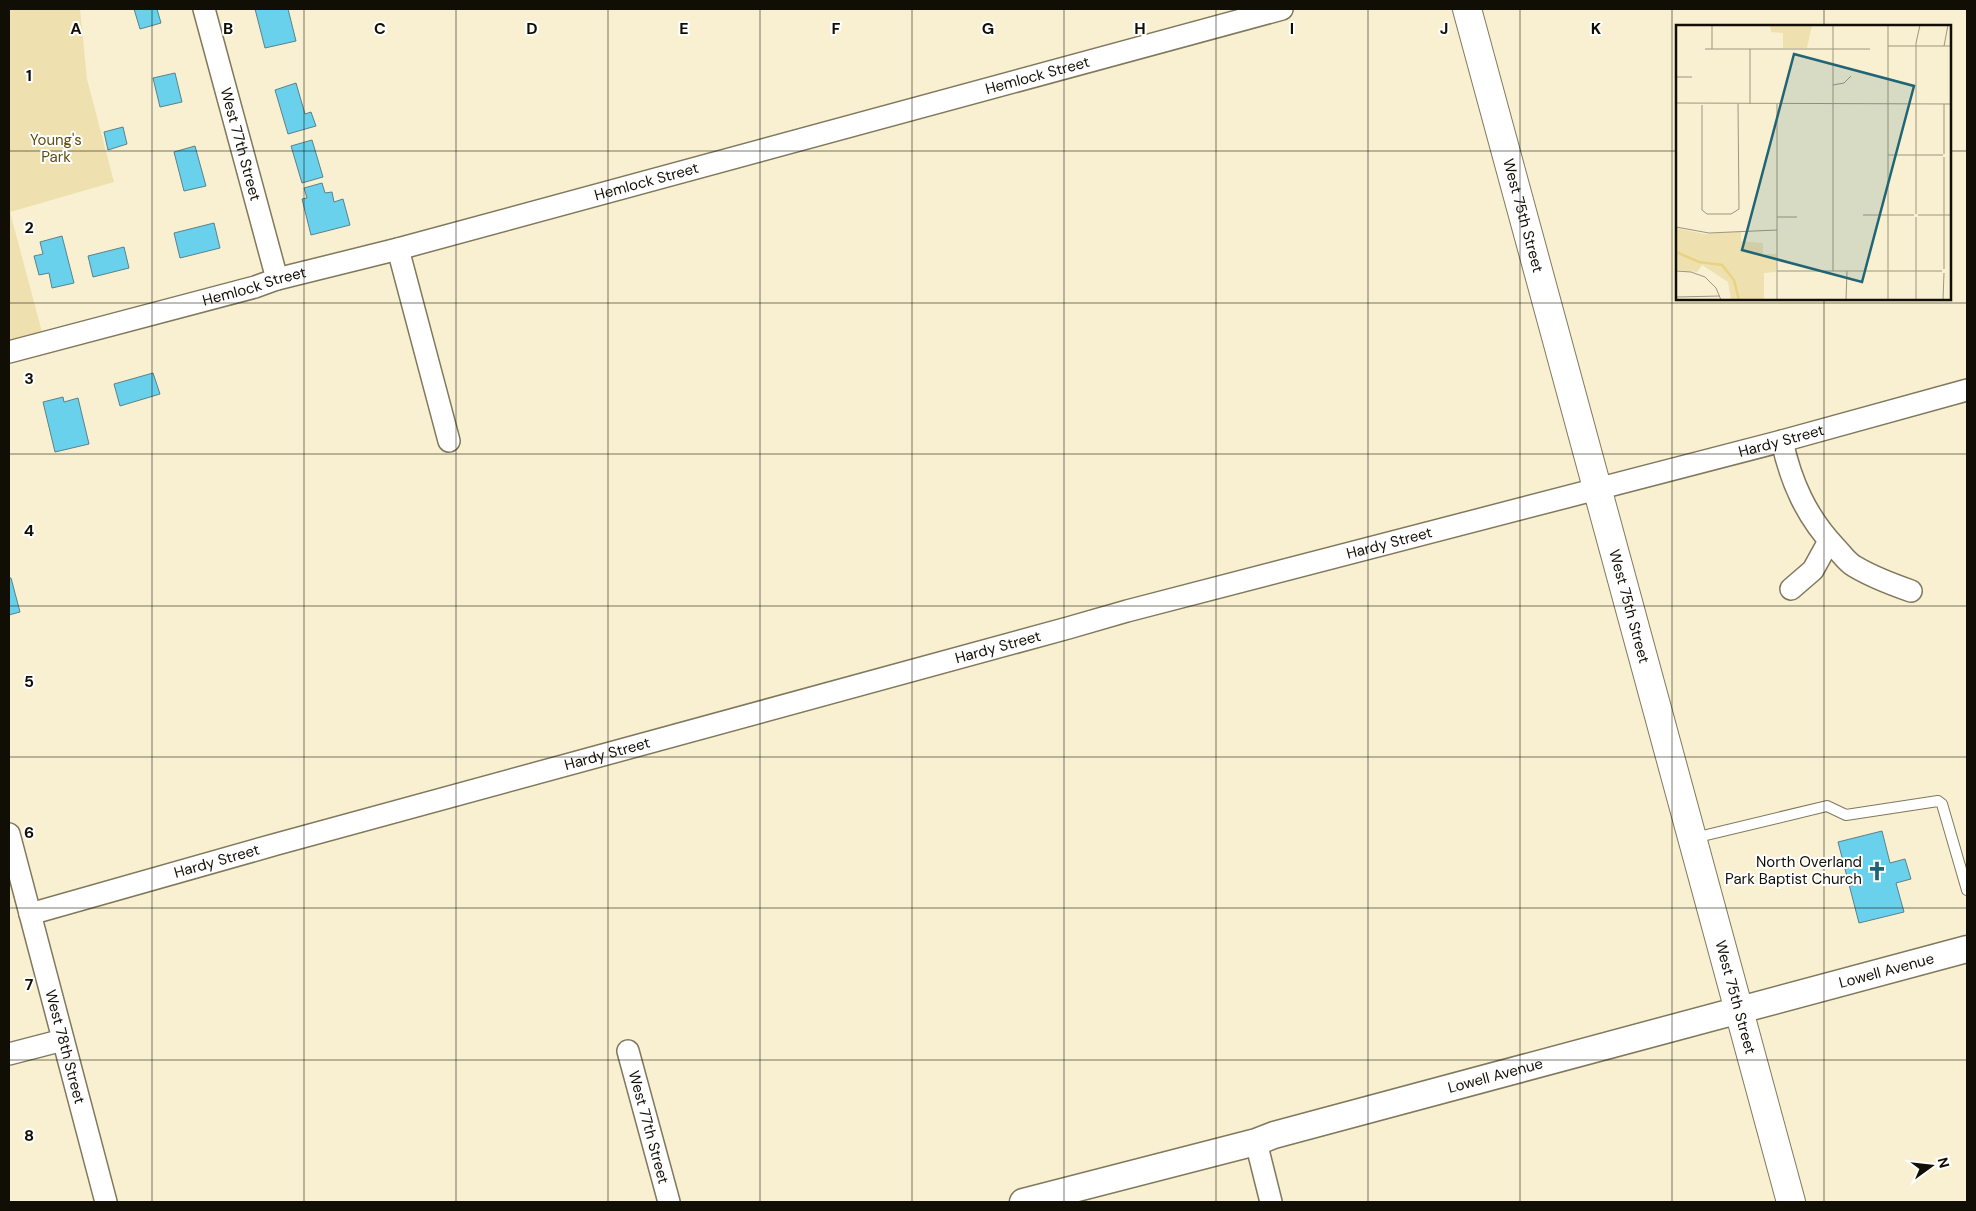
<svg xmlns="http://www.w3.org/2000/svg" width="1976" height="1211" viewBox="0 0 1976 1211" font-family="'DM Sans',sans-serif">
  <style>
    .green { fill: #eee1af }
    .building { fill: #69d1eb; stroke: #5d8089 }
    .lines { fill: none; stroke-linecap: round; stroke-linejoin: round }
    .service-casing { stroke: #80785d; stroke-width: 12 }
    .minor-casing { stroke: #80785d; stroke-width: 24 }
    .tertiary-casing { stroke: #80785d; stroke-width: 29 }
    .secondary-casing { stroke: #80785d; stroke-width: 30 }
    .service { stroke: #fff; stroke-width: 10 }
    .minor { stroke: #fff; stroke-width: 21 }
    .tertiary { stroke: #fff; stroke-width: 26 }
    .secondary { stroke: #fff; stroke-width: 28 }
    .grid { fill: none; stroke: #110e05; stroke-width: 1; stroke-opacity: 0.55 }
    .labels { text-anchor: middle; stroke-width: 4; stroke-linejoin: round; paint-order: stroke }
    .street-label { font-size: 15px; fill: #110e05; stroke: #fff }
    .park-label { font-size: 15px; fill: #5d4e0f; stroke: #fff }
    .poi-label { font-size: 15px; fill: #110e05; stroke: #fff; text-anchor: end }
    .inset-river { fill: none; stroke: #e9d383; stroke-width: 2.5 }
    .inset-road { fill: none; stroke: #9c967f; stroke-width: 1 }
    .view { fill: #206576; fill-opacity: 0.15; stroke: #206576; stroke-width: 2.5 }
    .inset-edge { fill: none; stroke: #110e05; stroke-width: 2.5 }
    .grid-label { font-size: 16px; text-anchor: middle; font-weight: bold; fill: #110e05; stroke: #fff; stroke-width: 4; stroke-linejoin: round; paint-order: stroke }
  </style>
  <rect width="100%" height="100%" fill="#f8f0d1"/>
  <polygon class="green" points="9,9 80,9 87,79 114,182 10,212 42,332 9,340"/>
  <g class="building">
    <polygon points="134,9 157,9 161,23 140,29"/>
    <polygon points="255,9 288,9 296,41 265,48"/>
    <polygon points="175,73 182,102 160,107 153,78"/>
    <polygon points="296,83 305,114 311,112 316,126 288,134 275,90"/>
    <polygon points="123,127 127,144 108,150 104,132"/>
    <polygon points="312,140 323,177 302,183 291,146"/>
    <polygon points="195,146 206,186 184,191 174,152"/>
    <polygon points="322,183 325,193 332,192 334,202 343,199 350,225 311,235 302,199 307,198 304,188"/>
    <polygon points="214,223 220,248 180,258 174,233"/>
    <polygon points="62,236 74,283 52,288 49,273 39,275 34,256 43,254 40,242"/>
    <polygon points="124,247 129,268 93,277 88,256"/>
    <polygon points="153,373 160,394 120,406 114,384"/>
    <polygon points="63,397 64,402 78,398 89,444 55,452 43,402"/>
    <polygon points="9,578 11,578 20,612 9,615"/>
    <polygon points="1882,831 1890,863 1905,859 1911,879 1896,883 1904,912 1859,923 1838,842"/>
  </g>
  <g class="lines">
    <defs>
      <polyline id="service" points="1694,838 1827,806 1846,815 1938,801 1942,804 1967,890"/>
      <g id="minor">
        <path id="s1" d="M 204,9 L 277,279"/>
        <polyline points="398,249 449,441"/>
        <path id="s2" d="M 9,352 L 255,287 L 277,279 L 398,249 L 1282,9"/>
        <path d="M 1782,441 C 1791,482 1806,516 1835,547 C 1841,553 1847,562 1854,566 C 1872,577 1891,584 1911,591"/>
        <polyline points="1791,589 1813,570 1829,541"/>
        <path id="s3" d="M 9,834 L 106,1202"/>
        <path id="s4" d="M 30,914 L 277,844 L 1068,628 L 1127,611 L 1782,441 L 1967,390"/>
        <path id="s5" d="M 628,1051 L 669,1202"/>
        <polyline points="9,1054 63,1040"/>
        <polyline points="1256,1142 1271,1202"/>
      </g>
      <g id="tertiary">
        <path id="s6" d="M 1023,1202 L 1256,1142 L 1274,1135 L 1967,949"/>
      </g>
      <g id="secondary">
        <path id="s7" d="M 1467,9 L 1791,1202"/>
      </g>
    </defs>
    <use href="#service" class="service-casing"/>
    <use href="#minor" class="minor-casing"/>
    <use href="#tertiary" class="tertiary-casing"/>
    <use href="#secondary" class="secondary-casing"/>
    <use href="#service" class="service"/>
    <use href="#minor" class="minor"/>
    <use href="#tertiary" class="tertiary"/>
    <use href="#secondary" class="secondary"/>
  </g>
  <path class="grid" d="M 152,9 L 152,1202M 304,9 L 304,1202M 456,9 L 456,1202M 608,9 L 608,1202M 760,9 L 760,1202M 912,9 L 912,1202M 1064,9 L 1064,1202M 1216,9 L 1216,1202M 1368,9 L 1368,1202M 1520,9 L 1520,1202M 1672,9 L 1672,1202M 1824,9 L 1824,26M 9,151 L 1677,151M 1950,151 L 1967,151M 1824,299 L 1824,1202M 9,303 L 1967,303M 9,454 L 1967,454M 9,606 L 1967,606M 9,757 L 1967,757M 9,908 L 1967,908M 9,1060 L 1967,1060"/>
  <defs>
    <symbol id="church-bare" viewBox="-9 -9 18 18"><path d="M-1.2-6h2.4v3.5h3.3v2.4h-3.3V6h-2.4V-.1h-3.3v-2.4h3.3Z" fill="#206576" stroke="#fff" stroke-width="2.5" paint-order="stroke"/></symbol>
  </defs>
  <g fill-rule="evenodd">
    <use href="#church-bare" x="1863" y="857" width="28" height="28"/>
  </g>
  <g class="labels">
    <g class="street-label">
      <text dy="5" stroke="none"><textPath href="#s2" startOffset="1065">Hemlock Street</textPath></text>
      <text dy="5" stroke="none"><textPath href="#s1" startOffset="140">West 77th Street</textPath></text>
      <text dy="5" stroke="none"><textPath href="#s2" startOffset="660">Hemlock Street</textPath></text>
      <text dy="5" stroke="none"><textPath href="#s7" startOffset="214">West 75th Street</textPath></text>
      <text dy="5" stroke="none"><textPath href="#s2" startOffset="254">Hemlock Street</textPath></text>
      <text dy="5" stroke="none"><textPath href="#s4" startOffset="1814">Hardy Street</textPath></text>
      <text dy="5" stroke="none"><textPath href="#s4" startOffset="1409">Hardy Street</textPath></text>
      <text dy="5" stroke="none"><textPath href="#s7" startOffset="619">West 75th Street</textPath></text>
      <text dy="5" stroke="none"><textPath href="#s4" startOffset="1004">Hardy Street</textPath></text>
      <text dy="5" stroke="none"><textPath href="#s4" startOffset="599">Hardy Street</textPath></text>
      <text dy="5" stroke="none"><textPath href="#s4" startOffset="194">Hardy Street</textPath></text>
      <text dy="5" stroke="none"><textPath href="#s6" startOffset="894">Lowell Avenue</textPath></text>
      <text dy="5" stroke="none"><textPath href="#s7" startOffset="1024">West 75th Street</textPath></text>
      <text dy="5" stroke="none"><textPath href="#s3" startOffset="220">West 78th Street</textPath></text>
      <text dy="5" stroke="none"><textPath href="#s6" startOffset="489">Lowell Avenue</textPath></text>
      <text dy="5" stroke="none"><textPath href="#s5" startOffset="79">West 77th Street</textPath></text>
    </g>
    <g class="park-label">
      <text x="56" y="145">Young's<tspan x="56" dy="17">Park</tspan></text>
    </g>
    <g class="poi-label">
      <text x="1862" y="867">North Overland<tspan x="1862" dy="17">Park Baptist Church</tspan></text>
    </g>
  </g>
  <g transform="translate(1676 25)">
    <rect width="275" height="275" fill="#f8f0d1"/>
    <path d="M 136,0 L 131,23 L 107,23 L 107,8 L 95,7 L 94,1 L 74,1 ZM 0,203 L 28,209 L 65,206 L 65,216 L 87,218 L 87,229 L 100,229 L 100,247 L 88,248 L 88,275 L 55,275 L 52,257 L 26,240 L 21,247 L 0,245 Z" fill="#eee1af"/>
    <path class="inset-river" d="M 0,227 L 23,237 L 46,240 L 58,255 L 63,275"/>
    <path class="inset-road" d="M 36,0 L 36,24M 157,0 L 157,246M 212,0 L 212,275M 212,21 L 275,21M 268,21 L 272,0M 29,24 L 194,24M 74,24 L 74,79M 0,52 L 16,52M 157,60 L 168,58 L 175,51M 0,78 L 275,79M 101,79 L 101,275M 268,79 L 268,129M 26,80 L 26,185 L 31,189 L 55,189 L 63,184 L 62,79M 212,130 L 267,130M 240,189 L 240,18 L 244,0M 187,190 L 238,190M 242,190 L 275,190M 101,192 L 121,192M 0,202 L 33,208 L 101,205M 268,244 L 268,132M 0,246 L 15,247 L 29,252 L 40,263 L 45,275M 101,246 L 266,246M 0,272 L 44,271M 170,275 L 171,246M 240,275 L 240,192M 267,275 L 268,248"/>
    <path class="view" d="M 118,29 L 238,61 L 186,257 L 66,225 Z"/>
    <rect width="275" height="275" class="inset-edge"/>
  </g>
  <g class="grid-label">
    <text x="76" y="34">A</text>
    <text x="228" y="34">B</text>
    <text x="380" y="34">C</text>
    <text x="532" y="34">D</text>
    <text x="684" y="34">E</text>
    <text x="836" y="34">F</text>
    <text x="988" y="34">G</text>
    <text x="1140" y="34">H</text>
    <text x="1292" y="34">I</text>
    <text x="1444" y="34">J</text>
    <text x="1596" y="34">K</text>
    <text x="29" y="81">1</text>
    <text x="29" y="233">2</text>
    <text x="29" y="384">3</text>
    <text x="29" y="536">4</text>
    <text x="29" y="687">5</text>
    <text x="29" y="838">6</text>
    <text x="29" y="990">7</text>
    <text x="29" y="1141">8</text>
  </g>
  <rect width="1976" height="1211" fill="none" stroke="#110e05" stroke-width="20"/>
  <g transform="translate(1931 1166) rotate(75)" stroke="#ffffff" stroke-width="4" paint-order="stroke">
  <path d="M0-4L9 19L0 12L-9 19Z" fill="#110e05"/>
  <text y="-8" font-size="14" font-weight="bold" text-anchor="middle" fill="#110e05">N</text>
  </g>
</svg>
